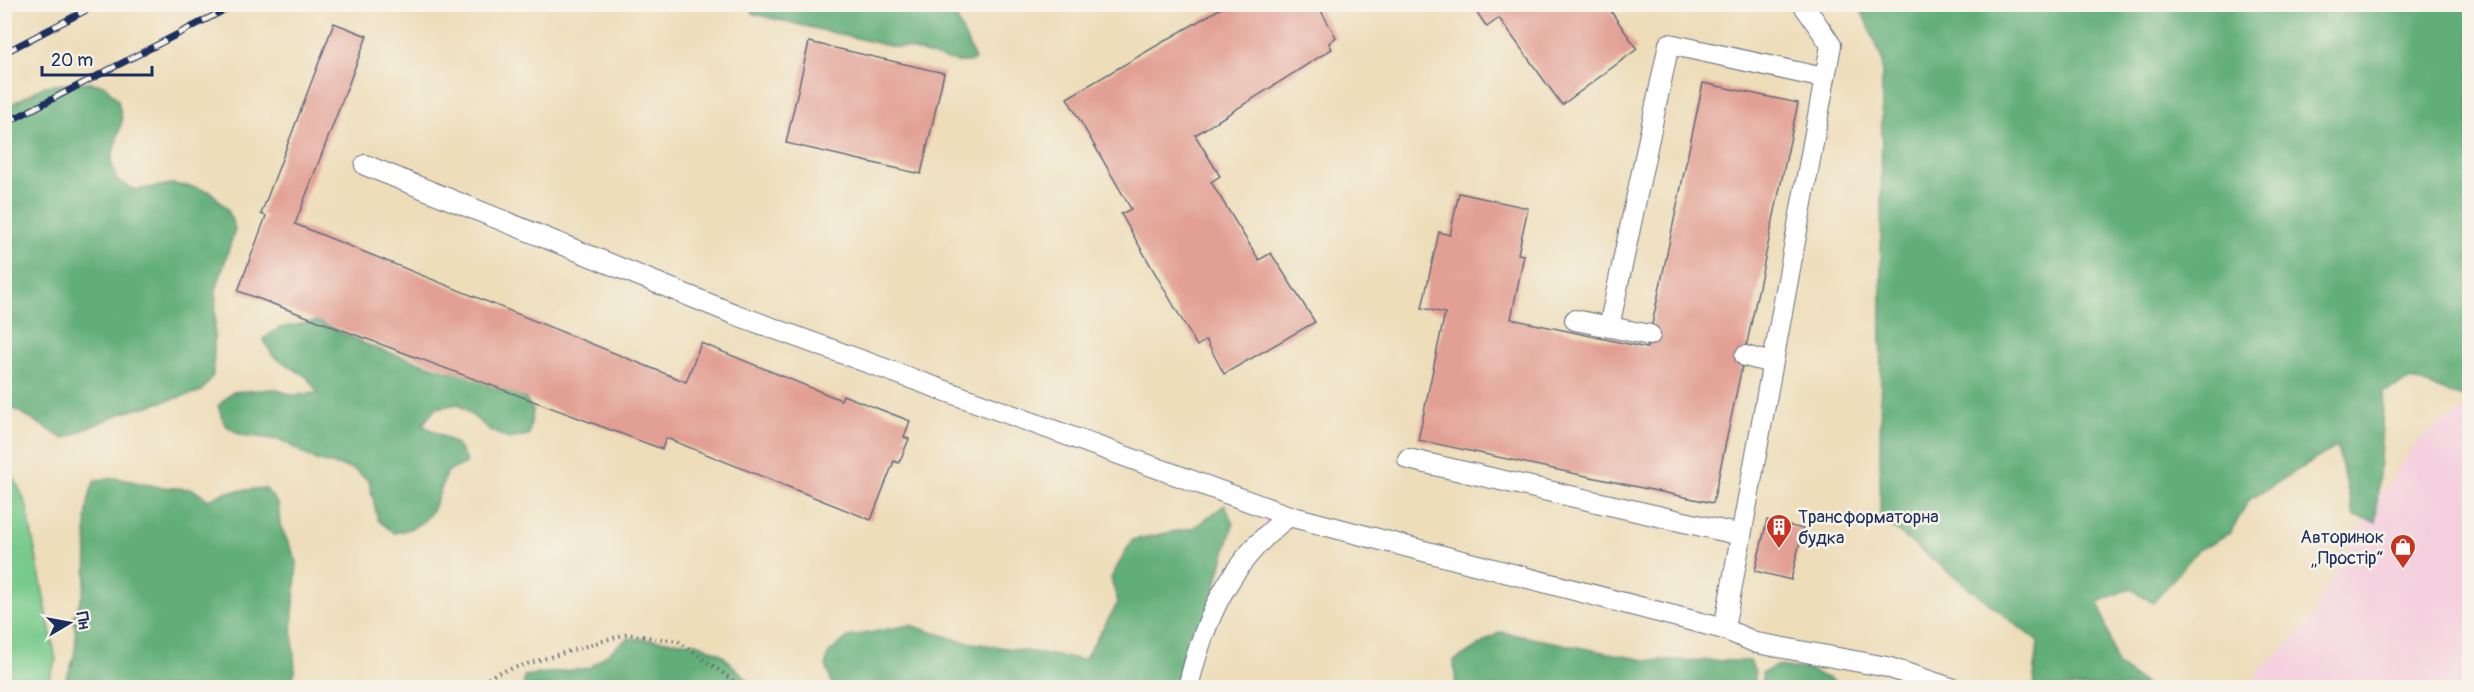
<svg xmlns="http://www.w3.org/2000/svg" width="2474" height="692" viewBox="0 0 2474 692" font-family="Pangolin,sans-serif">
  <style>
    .built { fill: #f4cfde }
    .green { fill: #78ca8c; stroke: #4a7c75; stroke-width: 1.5 }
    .forest { fill: #62ae78; stroke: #3e6e6b; stroke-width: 1.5 }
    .building { fill: #e29f93 }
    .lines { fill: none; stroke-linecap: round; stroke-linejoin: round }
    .service-casing { stroke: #646c7e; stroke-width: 22 }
    .path { stroke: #646c7e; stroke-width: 4; stroke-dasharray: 1.5 4.5; stroke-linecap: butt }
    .service { stroke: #fff; stroke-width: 20 }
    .rail-casing { stroke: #1b2f5e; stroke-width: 7 }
    .rail { stroke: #f7f3e8; stroke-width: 4.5; stroke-dasharray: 14; stroke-linecap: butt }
    .labels { text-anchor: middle; stroke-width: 5; stroke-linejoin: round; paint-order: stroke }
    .poi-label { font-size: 18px; fill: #1b2f5e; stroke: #f7f3e8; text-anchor: start }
  </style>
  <rect width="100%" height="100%" fill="#f7f3e8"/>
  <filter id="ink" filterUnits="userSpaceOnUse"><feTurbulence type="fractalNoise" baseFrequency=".0167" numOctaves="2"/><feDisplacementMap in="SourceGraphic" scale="12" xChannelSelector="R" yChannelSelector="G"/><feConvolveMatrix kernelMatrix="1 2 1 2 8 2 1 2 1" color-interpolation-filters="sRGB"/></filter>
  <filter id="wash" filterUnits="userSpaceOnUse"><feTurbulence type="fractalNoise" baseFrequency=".008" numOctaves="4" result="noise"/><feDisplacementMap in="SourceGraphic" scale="24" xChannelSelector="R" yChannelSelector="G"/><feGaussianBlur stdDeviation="1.35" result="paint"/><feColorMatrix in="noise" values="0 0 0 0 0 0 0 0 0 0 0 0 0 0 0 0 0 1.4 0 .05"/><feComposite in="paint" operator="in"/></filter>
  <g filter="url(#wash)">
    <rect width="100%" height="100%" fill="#edddb9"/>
    <polygon class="built" points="2469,405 2469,687 2257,688 2257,673 2306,627 2368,514 2417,441"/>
    <polygon class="green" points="4,455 26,504 56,660 46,687 5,687"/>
    <g class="forest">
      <path d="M 747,5 L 951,5 L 975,60 C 955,70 918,45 894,47 L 754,14 Z"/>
      <polygon points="1859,5 2469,5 2469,392 2460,397 2411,379 2384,392 2376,521 2354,516 2337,446 2249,500 2230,533 2197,551 2153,603 2130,588 2099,602 2117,665 2149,687 2033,687 2038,642 1880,518 1882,59"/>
      <polygon points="84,82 104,85 118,100 122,120 111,161 117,180 135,190 172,184 194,187 211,192 228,210 235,229 216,290 213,375 202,391 119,414 64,439 13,408 5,406 5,108 45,86"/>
      <path d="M 317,321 L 372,347 L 447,371 L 511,378 L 533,410 L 529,435 L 509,439 L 490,430 L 458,404 L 436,408 L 422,425 L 457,444 L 467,463 L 447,472 C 434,506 434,526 394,533 L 378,520 L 369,481 L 353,469 L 315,460 L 281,440 L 241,435 L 225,425 L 218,406 L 233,392 L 274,389 L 293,395 L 318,393 L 307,377 L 273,356 L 263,339 L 279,328 Z"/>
      <path d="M 116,478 L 159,487 L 192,489 L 209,500 L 226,492 L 265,488 L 278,504 L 280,525 L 297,562 L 292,627 L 295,671 L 290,687 L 60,687 C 75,666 79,642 73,617 C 101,568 74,527 95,480 Z"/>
      <polygon points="1225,505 1233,524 1187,687 833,687 826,665 828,654 848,637 910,625 960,641 1084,660 1118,603 1111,578 1132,540 1193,528"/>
      <polygon points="1500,632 1645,660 1750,661 1755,672 1755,687 1456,687 1454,661"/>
      <polygon points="628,638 697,643 721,654 755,687 524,687 524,676 589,668"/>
      <polygon points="1777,666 1809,670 1843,685 1869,687 1763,687 1762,673"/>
    </g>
    <g id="blocks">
      <g class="building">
        <polygon points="1228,4 1317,4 1336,37 1329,43 1332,49 1195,135 1220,176 1211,182 1259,260 1271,253 1315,322 1224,374 1206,340 1197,346 1121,214 1131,209 1067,98"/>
        <polygon points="1471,4 1606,4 1637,49 1562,105 1499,18 1487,27"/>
        <polygon points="334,23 367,36 295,224 686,382 701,343 841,400 843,395 910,421 904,437 909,439 899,463 894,461 871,520 666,438 662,449 238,291 266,216 261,214"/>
        <polygon points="809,42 944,73 921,174 786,143"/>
        <polygon points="1703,83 1798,103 1713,503 1418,440 1445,313 1422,308 1439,232 1450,235 1459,193 1528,208 1518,254 1524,255 1511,319 1647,348"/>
        <polygon points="1767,520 1803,529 1791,580 1755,571"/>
      </g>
    </g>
  </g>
  <g filter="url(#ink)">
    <use href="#blocks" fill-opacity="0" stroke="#646c7e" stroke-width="1.5"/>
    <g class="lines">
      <defs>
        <g id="service">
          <polyline points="365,165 734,314 1289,516 1724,629 1757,643 1887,667 1951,688"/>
          <polyline points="1575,320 1650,335"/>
          <polyline points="1609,327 1669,44 1824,78"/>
          <polyline points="1745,356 1772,363"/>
          <polyline points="1408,459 1741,535"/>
          <polyline points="1724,629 1831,45 1803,4"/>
          <path d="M 1188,688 C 1204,618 1231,560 1289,516"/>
        </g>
      </defs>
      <use href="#service" class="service-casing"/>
      <polyline class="path" points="473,688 497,673 626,634 678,641 731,679 739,688"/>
      <use href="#service" class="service"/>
      <defs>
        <g id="rail">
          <polyline points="4,53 98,4"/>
          <polyline points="4,124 236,4"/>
        </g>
      </defs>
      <use href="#rail" class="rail-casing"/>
      <use href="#rail" class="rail"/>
    </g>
  </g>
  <defs>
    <symbol id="building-pin" viewBox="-11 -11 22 30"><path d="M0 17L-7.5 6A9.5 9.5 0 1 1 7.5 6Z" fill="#c8321e" stroke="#f7f3e8"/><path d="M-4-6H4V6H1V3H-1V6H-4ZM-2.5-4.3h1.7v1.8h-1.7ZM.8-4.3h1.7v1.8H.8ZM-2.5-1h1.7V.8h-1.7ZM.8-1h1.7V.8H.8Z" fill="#fff"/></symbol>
    <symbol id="shop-pin" viewBox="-11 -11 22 30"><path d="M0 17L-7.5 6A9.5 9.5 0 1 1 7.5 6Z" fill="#c8321e" stroke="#f7f3e8"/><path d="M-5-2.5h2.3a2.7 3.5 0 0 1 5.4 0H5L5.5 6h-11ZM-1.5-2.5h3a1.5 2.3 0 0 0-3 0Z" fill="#fff"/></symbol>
  </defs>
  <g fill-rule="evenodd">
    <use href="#building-pin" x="1764" y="512" width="30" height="40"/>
    <use href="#shop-pin" x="2388" y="532" width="30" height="40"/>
  </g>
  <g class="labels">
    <g class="poi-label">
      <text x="1798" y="523">Трансформаторна<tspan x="1798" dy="21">будка</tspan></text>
      <text x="2384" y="543" text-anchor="end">Авторинок<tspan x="2384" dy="21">„Простір“</tspan></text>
    </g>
  </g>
  <rect width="2474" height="692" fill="none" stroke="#f7f3e8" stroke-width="24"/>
  <g transform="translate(69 623) rotate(80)" stroke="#f7f3e8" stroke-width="4.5" paint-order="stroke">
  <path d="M0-4.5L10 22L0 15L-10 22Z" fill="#1b2f5e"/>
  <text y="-9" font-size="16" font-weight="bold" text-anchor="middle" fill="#1b2f5e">Пн</text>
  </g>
  <path d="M42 66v9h110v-9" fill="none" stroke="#1b2f5e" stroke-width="3"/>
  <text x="51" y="66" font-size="18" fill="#1b2f5e" stroke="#f7f3e8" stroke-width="4.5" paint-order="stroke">20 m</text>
</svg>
